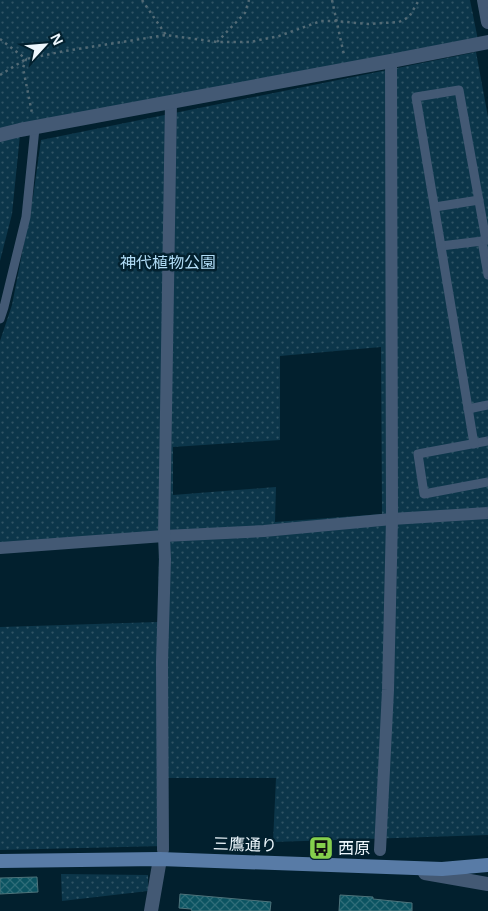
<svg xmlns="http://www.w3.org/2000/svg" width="488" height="911" viewBox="0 0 488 911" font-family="'Noto Sans','Noto Sans JP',sans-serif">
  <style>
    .park { fill: url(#park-dots); fill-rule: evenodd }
    .building { fill: url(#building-cross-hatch); stroke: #4d737b }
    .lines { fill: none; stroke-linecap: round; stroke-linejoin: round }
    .path { stroke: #526a75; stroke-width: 2.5; stroke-dasharray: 2.5 4; stroke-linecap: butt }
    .service { stroke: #435974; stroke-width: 9 }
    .pedestrian { stroke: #435974; stroke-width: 12 }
    .minor { stroke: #435974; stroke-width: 14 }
    .tertiary { stroke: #435974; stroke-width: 14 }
    .secondary { stroke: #587ba6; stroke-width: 14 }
    .labels { text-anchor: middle; stroke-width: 5; stroke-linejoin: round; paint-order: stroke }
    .park-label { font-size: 16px; fill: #b1ddf7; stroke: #02202e }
    .street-label { font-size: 16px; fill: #edf7fd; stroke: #02202e }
    .poi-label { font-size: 16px; fill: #edf7fd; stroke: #02202e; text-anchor: start }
  </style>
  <defs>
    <pattern id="park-dots" width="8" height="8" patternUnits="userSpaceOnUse" patternTransform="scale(1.25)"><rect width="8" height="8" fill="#0c364a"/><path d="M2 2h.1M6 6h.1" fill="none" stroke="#305465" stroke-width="1.8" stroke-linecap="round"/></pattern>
    <pattern id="building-cross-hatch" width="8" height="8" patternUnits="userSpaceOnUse" patternTransform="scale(1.25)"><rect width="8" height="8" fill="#0b5462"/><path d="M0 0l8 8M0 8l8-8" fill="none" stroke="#2f6d79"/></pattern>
  </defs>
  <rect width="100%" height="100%" fill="#02202e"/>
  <g class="park">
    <polygon points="0,0 470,0 478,40 21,125 12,214 0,261"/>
    <path d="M 476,52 L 488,117 L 488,835 L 273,842 L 276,778 L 167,778 L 164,846 L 0,850 L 0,627 L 158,622 L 159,541 L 0,553 L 0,341 L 12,305 L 33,197 L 41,140 ZM 381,347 L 382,514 L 275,522 L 276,487 L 173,495 L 173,447 L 280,440 L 280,356 Z"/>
    <polygon points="61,874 148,875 148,891 62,901"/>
  </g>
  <g class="building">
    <polygon points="37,877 38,892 0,894 0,878"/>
    <polygon points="180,894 271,902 270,911 192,911 191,909 179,908"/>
    <polygon points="340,895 373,897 373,899 412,903 412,911 339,911"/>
  </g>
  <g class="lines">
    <g class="path">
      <polyline points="142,0 166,35"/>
      <polyline points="332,0 344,55"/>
      <polyline points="0,39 26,59 23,68 32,113"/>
      <polyline points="217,42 245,13 249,0"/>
      <polyline points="0,75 26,59 65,51 166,35 217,42 250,42 279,36 321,21 336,21 368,24 399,22 409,17 419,0"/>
    </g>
    <g class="service">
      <polyline points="435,207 479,200"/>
      <polyline points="488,240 482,241 488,275"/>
      <polyline points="441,246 482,241"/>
      <polyline points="0,319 4,307 26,217 35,128"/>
      <polyline points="468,409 488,405"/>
      <polyline points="488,441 418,454 424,494 488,482"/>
      <polyline points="474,444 416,97 459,90 486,240"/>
    </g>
    <g class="pedestrian">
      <polyline points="0,548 164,536 264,531 392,519 488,513"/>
      <polyline points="163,850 162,662 165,559 164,536 171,102"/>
      <polyline points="380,850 388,690 392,519 391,61"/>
    </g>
    <g class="minor">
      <polyline points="0,135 20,130 391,61 488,42"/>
      <polyline points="151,911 160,859"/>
    </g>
    <g class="tertiary">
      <polyline points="484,0 488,22"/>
      <polyline points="425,873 488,884"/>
    </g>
    <polyline class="secondary" points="0,861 160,859 442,869 488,865"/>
  </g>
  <defs>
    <symbol id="bus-square" viewBox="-11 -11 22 22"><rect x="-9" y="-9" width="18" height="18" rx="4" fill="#85cf4c" stroke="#02202e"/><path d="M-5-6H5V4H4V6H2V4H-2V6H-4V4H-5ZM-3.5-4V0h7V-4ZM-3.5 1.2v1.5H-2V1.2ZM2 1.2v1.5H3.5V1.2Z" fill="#111"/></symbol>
  </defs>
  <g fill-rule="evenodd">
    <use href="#bus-square" x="307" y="834" width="28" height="28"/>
  </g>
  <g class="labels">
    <g class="park-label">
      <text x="168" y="268">神代植物公園</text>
    </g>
    <g class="street-label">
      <text transform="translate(245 844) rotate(2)" y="6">三鷹通り</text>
    </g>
    <g class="poi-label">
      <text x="338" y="854">西原</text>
    </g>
  </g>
  <g transform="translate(45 45) rotate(64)" stroke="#02202e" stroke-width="4" paint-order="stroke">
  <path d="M0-4L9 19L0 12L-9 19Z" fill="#edf7fd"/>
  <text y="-8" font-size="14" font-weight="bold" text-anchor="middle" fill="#edf7fd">N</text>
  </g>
</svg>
